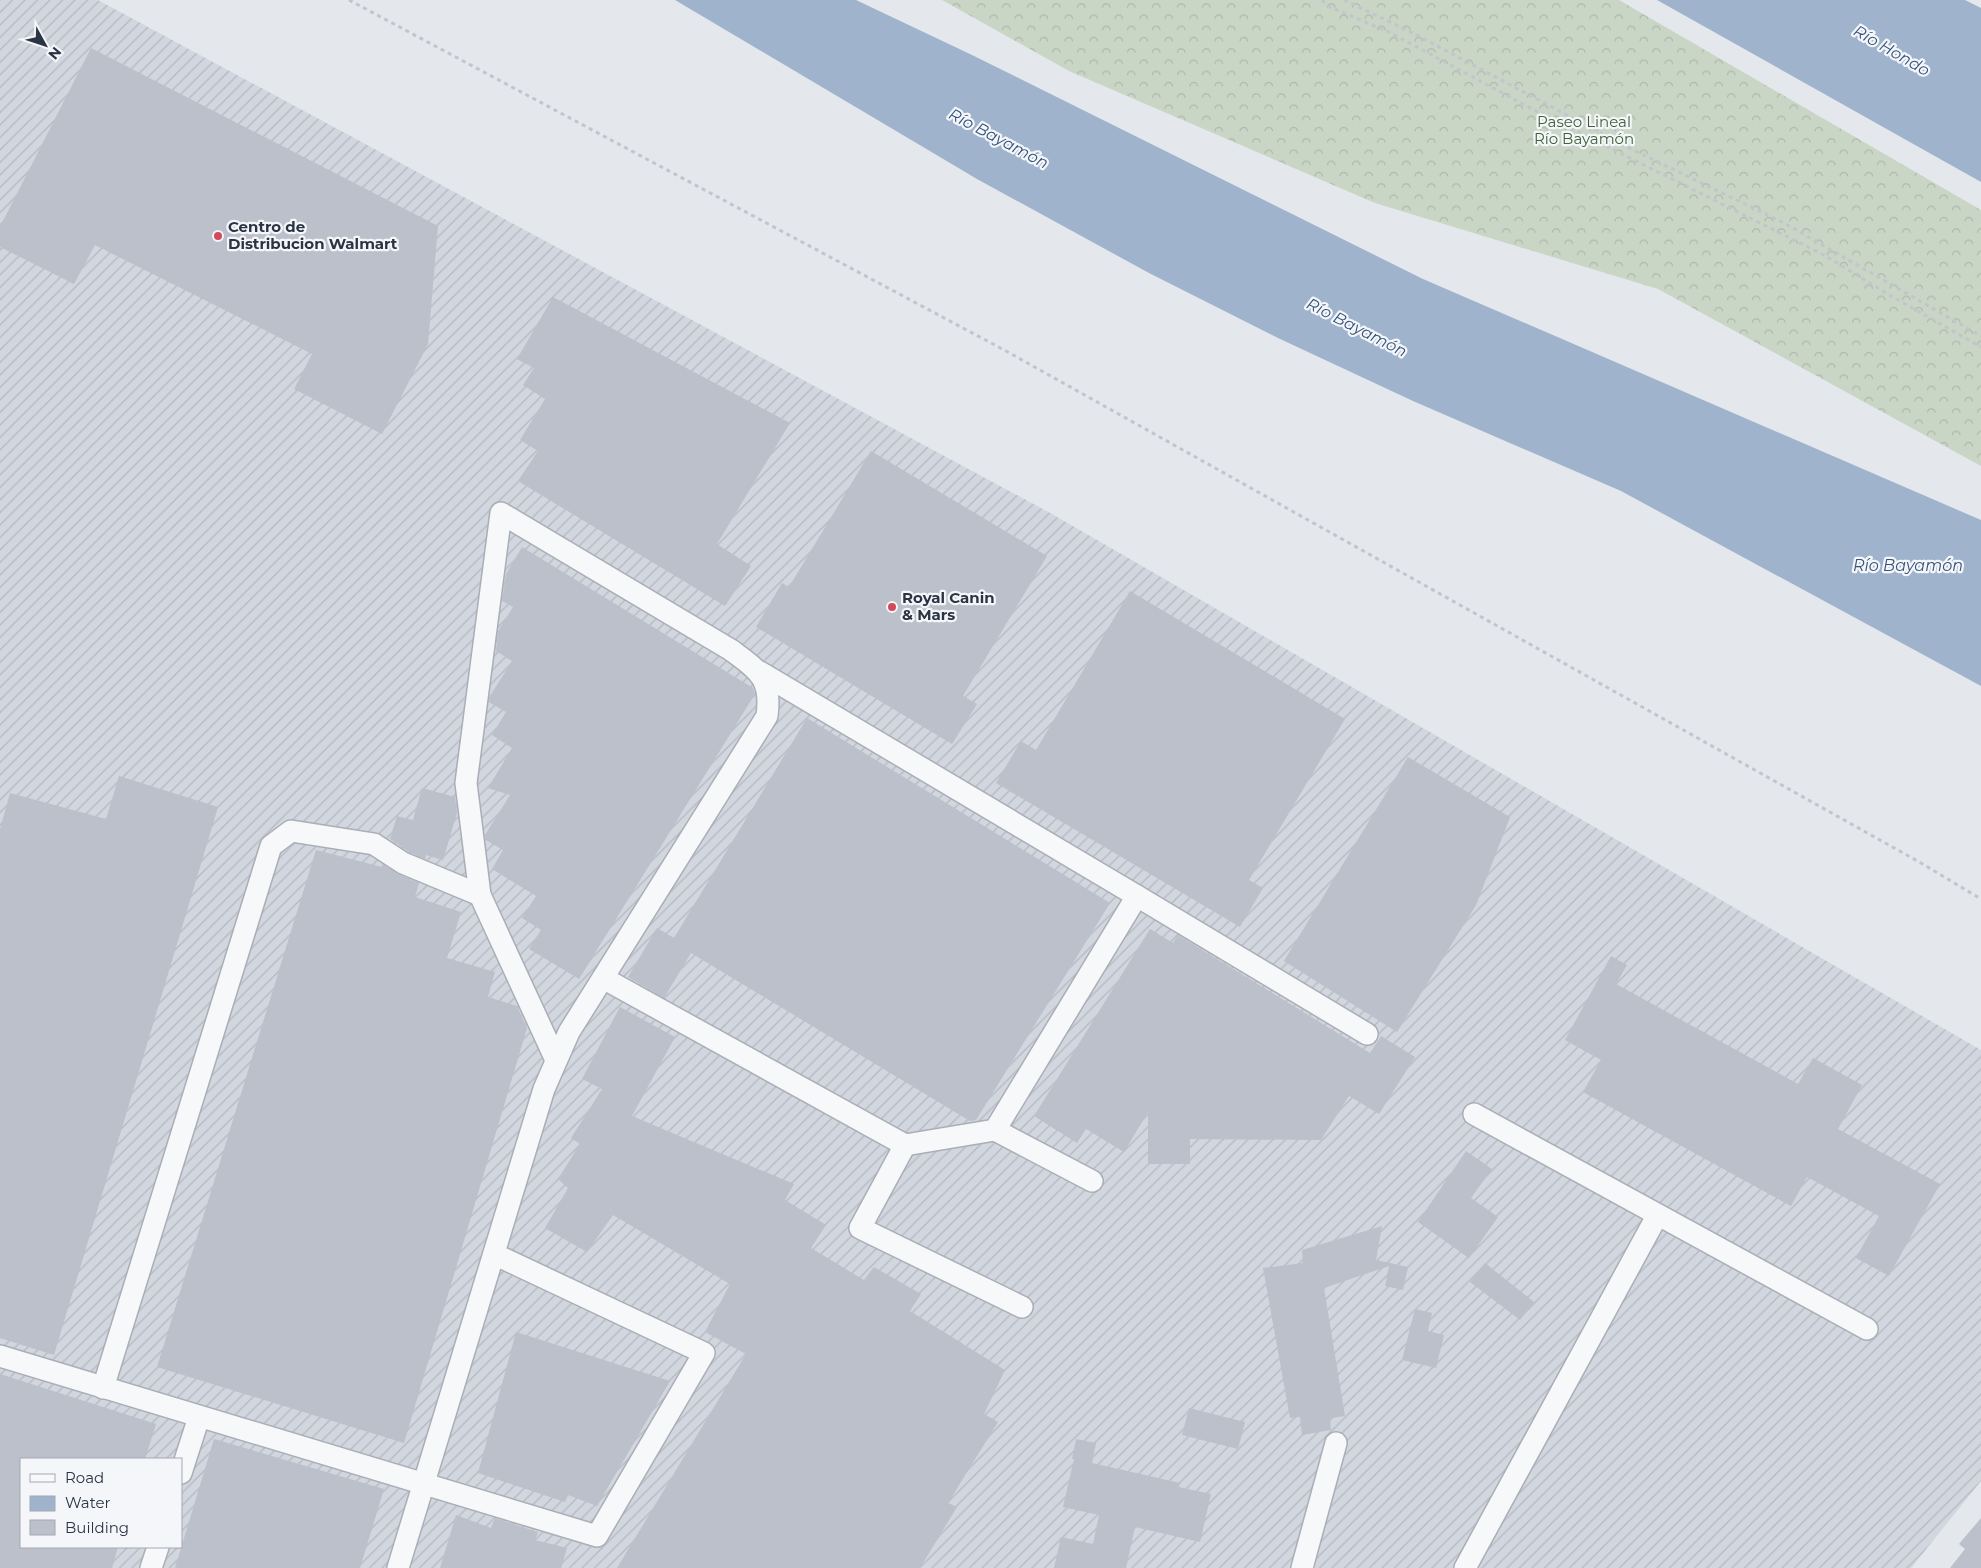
<svg xmlns="http://www.w3.org/2000/svg" width="1981" height="1568" viewBox="0 0 1981 1568" font-family="Montserrat,sans-serif">
  <style>
    .industrial { fill: url(#industrial-furrows); fill-rule: evenodd }
    .forest { fill: url(#forest-crowns) }
    .water { fill: #9fb4cc }
    .building { fill: #bbc0ca }
    .lines { fill: none; stroke-linecap: round; stroke-linejoin: round }
    .minor-casing { stroke: #a9aeb7; stroke-width: 24 }
    .path { stroke: #c2c5cb; stroke-width: 3; stroke-dasharray: 4 4; stroke-linecap: butt }
    .minor { stroke: #f7f8fa; stroke-width: 21 }
    .poi-dot { fill: #d1495b; stroke: #f4f6f9; stroke-width: 2 }
    .labels { text-anchor: middle; stroke-width: 4.5; stroke-linejoin: round; paint-order: stroke }
    .park-label { font-size: 15px; fill: #3f6138; stroke: #f4f6f9 }
    .poi-label { font-size: 15px; font-weight: bold; fill: #2b3445; stroke: #f4f6f9; text-anchor: start }
    .water-label { font-size: 16px; font-style: italic; fill: #34527a; stroke: #f4f6f9 }
  </style>
  <defs>
    <pattern id="industrial-furrows" width="10" height="10" patternUnits="userSpaceOnUse" patternTransform="scale(1.25)"><rect width="10" height="10" fill="#d2d6de"/><path d="M-1 1l2-2M0 10L10 0M9 11l2-2" fill="none" stroke="#b4b8c0"/></pattern>
    <pattern id="forest-crowns" width="20" height="18" patternUnits="userSpaceOnUse" patternTransform="scale(1.25)"><rect width="20" height="18" fill="#c9d6c5"/><path d="M2 6a3 3 0 1 1 6 0M12 15a3 3 0 1 1 6 0" fill="none" stroke="#adb8ab"/></pattern>
  </defs>
  <rect width="100%" height="100%" fill="#e4e7ec"/>
  <path class="industrial" d="M 0,0 L 98,0 L 1052,514 L 1981,1050 L 1981,1481 L 1911,1568 L 0,1568 ZM 21,1459 L 181,1459 L 181,1547 L 21,1547 Z"/>
  <polygon class="forest" points="942,0 1619,0 1981,210 1981,466 1658,289 1375,203 1069,71"/>
  <g class="water">
    <polygon points="675,0 856,0 972,55 1423,279 1981,520 1981,686 1621,491 1413,401 1278,338 1149,273 977,179"/>
    <polygon points="1657,0 1965,0 1981,8 1981,182"/>
  </g>
  <g class="building">
    <polygon points="91,48 438,226 428,344 382,434 294,389 312,354 95,245 74,284 0,247 0,227"/>
    <polygon points="553,297 790,423 717,544 751,566 725,606 518,481 538,451 520,440 545,399 523,385 534,368 517,359"/>
    <polygon points="871,451 1047,556 963,696 977,704 952,744 756,627 782,583 789,587"/>
    <polygon points="522,547 753,688 755,694 579,979 529,949 541,930 522,918 536,896 492,869 503,850 486,840 485,835 510,795 488,788 512,748 492,735 506,712 489,702 490,696 512,661 496,651 498,631 513,607 502,601 506,574"/>
    <polygon points="1130,591 1345,719 1249,880 1263,888 1240,927 996,783 1021,741 1036,750"/>
    <polygon points="807,718 1110,903 976,1120 970,1121 691,953 664,998 628,977 657,928 674,938"/>
    <polygon points="1408,757 1510,817 1476,905 1397,1032 1284,961"/>
    <polygon points="119,776 218,807 54,1355 0,1338 0,829 10,793 106,819"/>
    <polygon points="422,788 455,797 457,813 443,860 426,855 425,859 409,852 390,839 397,816 413,820"/>
    <polygon points="316,850 382,867 382,864 398,874 419,883 415,897 461,912 447,958 495,972 488,997 517,1006 527,1028 404,1443 157,1367"/>
    <polygon points="1150,929 1173,943 1178,935 1370,1053 1381,1036 1415,1057 1379,1114 1349,1096 1321,1140 1190,1139 1190,1164 1148,1164 1148,1112 1124,1152 1086,1129 1077,1143 1034,1116"/>
    <polygon points="1611,956 1627,965 1616,984 1798,1084 1813,1058 1862,1085 1838,1129 1940,1184 1889,1276 1856,1258 1879,1216 1807,1177 1791,1206 1583,1092 1601,1060 1565,1040"/>
    <polygon points="620,1007 675,1037 632,1116 794,1184 785,1200 826,1225 811,1248 864,1280 874,1267 921,1294 910,1311 1005,1370 984,1414 998,1422 948,1503 957,1507 920,1568 617,1568 746,1354 705,1332 730,1284 613,1215 587,1252 545,1228 568,1188 558,1179 580,1144 571,1138 602,1089 582,1079"/>
    <polygon points="1466,1151 1492,1169 1471,1198 1498,1217 1469,1258 1418,1222"/>
    <polygon points="1382,1226 1376,1260 1408,1267 1403,1290 1385,1286 1389,1266 1324,1288 1345,1416 1330,1418 1331,1430 1302,1435 1300,1417 1290,1418 1263,1268 1303,1263 1302,1250"/>
    <polygon points="1485,1263 1534,1302 1520,1320 1470,1282"/>
    <polygon points="1415,1309 1432,1313 1428,1331 1444,1335 1436,1368 1402,1360"/>
    <polygon points="516,1332 670,1381 597,1506 568,1495 565,1502 478,1473"/>
    <polygon points="0,1374 156,1424 145,1459 21,1459 21,1547 118,1547 112,1568 0,1568"/>
    <polygon points="1189,1408 1245,1422 1238,1449 1182,1435"/>
    <polygon points="214,1439 384,1489 360,1568 175,1568"/>
    <polygon points="1076,1439 1096,1443 1092,1463 1180,1483 1179,1487 1211,1494 1200,1542 1135,1527 1126,1568 1054,1568 1061,1537 1093,1544 1099,1515 1063,1507 1074,1459 1072,1459"/>
    <polygon points="456,1515 491,1528 495,1518 538,1532 535,1540 567,1548 561,1568 440,1568"/>
    <polygon points="1981,1518 1981,1568 1950,1568 1965,1549 1959,1544"/>
  </g>
  <g class="lines">
    <defs>
      <g id="minor">
        <polyline points="1137,896 1367,1034"/>
        <polyline points="603,978 905,1145 995,1130 1137,896 760,672"/>
        <polyline points="1474,1114 1867,1329"/>
        <polyline points="995,1130 1092,1181"/>
        <polyline points="905,1145 860,1228 1022,1307"/>
        <polyline points="0,1356 597,1536 704,1353 494,1254"/>
        <polyline points="103,1388 271,846 291,831 374,844 403,863 480,895 556,1060"/>
        <polyline points="181,1473 199,1417"/>
        <polyline points="151,1568 158,1547"/>
        <path d="M 398,1568 L 544,1089 L 569,1032 L 767,716 C 772,678 759,671 731,650 L 501,513 L 466,783 L 480,895"/>
        <polyline points="1302,1568 1336,1443"/>
        <polyline points="1465,1568 1657,1216"/>
      </g>
    </defs>
    <use href="#minor" class="minor-casing"/>
    <g class="path">
      <polyline points="349,0 1006,351 1921,863 1981,899"/>
      <polyline points="1322,0 1330,7 1389,32 1534,110 1824,255 1886,293 1981,347"/>
      <polyline points="1344,0 1411,32 1627,147 1784,223 1981,336"/>
    </g>
    <use href="#minor" class="minor"/>
  </g>
  <g class="poi-dot">
    <circle cx="218" cy="236" r="5"/>
    <circle cx="892" cy="607" r="5"/>
  </g>
  <g class="labels">
    <g class="park-label">
      <text x="1584" y="127">Paseo Lineal<tspan x="1584" dy="17">Río Bayamón</tspan></text>
    </g>
    <g class="poi-label">
      <text x="228" y="232">Centro de<tspan x="228" dy="17">Distribucion Walmart</tspan></text>
      <text x="902" y="603">Royal Canin<tspan x="902" dy="17">&amp; Mars</tspan></text>
    </g>
    <g class="water-label">
      <text transform="translate(1892 50) rotate(30)" y="6">Río Hondo</text>
      <text transform="translate(999 138) rotate(28)" y="6">Río Bayamón</text>
      <text transform="translate(1357 327) rotate(27)" y="6">Río Bayamón</text>
      <text x="1908" y="571">Río Bayamón</text>
    </g>
  </g>
  <rect x="20" y="1458" width="162" height="90" fill="#f4f6f9" stroke="#a4a8b1"/>
  <rect x="30" y="1474" width="25" height="8" fill="#f7f8fa" stroke="#a4a8b1"/>
  <text x="65" y="1483" font-size="15" fill="#2b3445">Road</text>
  <rect x="30" y="1496" width="25" height="15" fill="#9fb4cc" stroke="#a4a8b1"/>
  <text x="65" y="1508" font-size="15" fill="#2b3445">Water</text>
  <rect x="30" y="1520" width="25" height="15" fill="#bbc0ca" stroke="#a4a8b1"/>
  <text x="65" y="1533" font-size="15" fill="#2b3445">Building</text>
  <g transform="translate(45 45) rotate(130)" stroke="#f4f6f9" stroke-width="4" paint-order="stroke">
  <path d="M0-4L9 19L0 12L-9 19Z" fill="#2b3445"/>
  <text y="-8" font-size="14" font-weight="bold" text-anchor="middle" fill="#2b3445">N</text>
  </g>
</svg>
